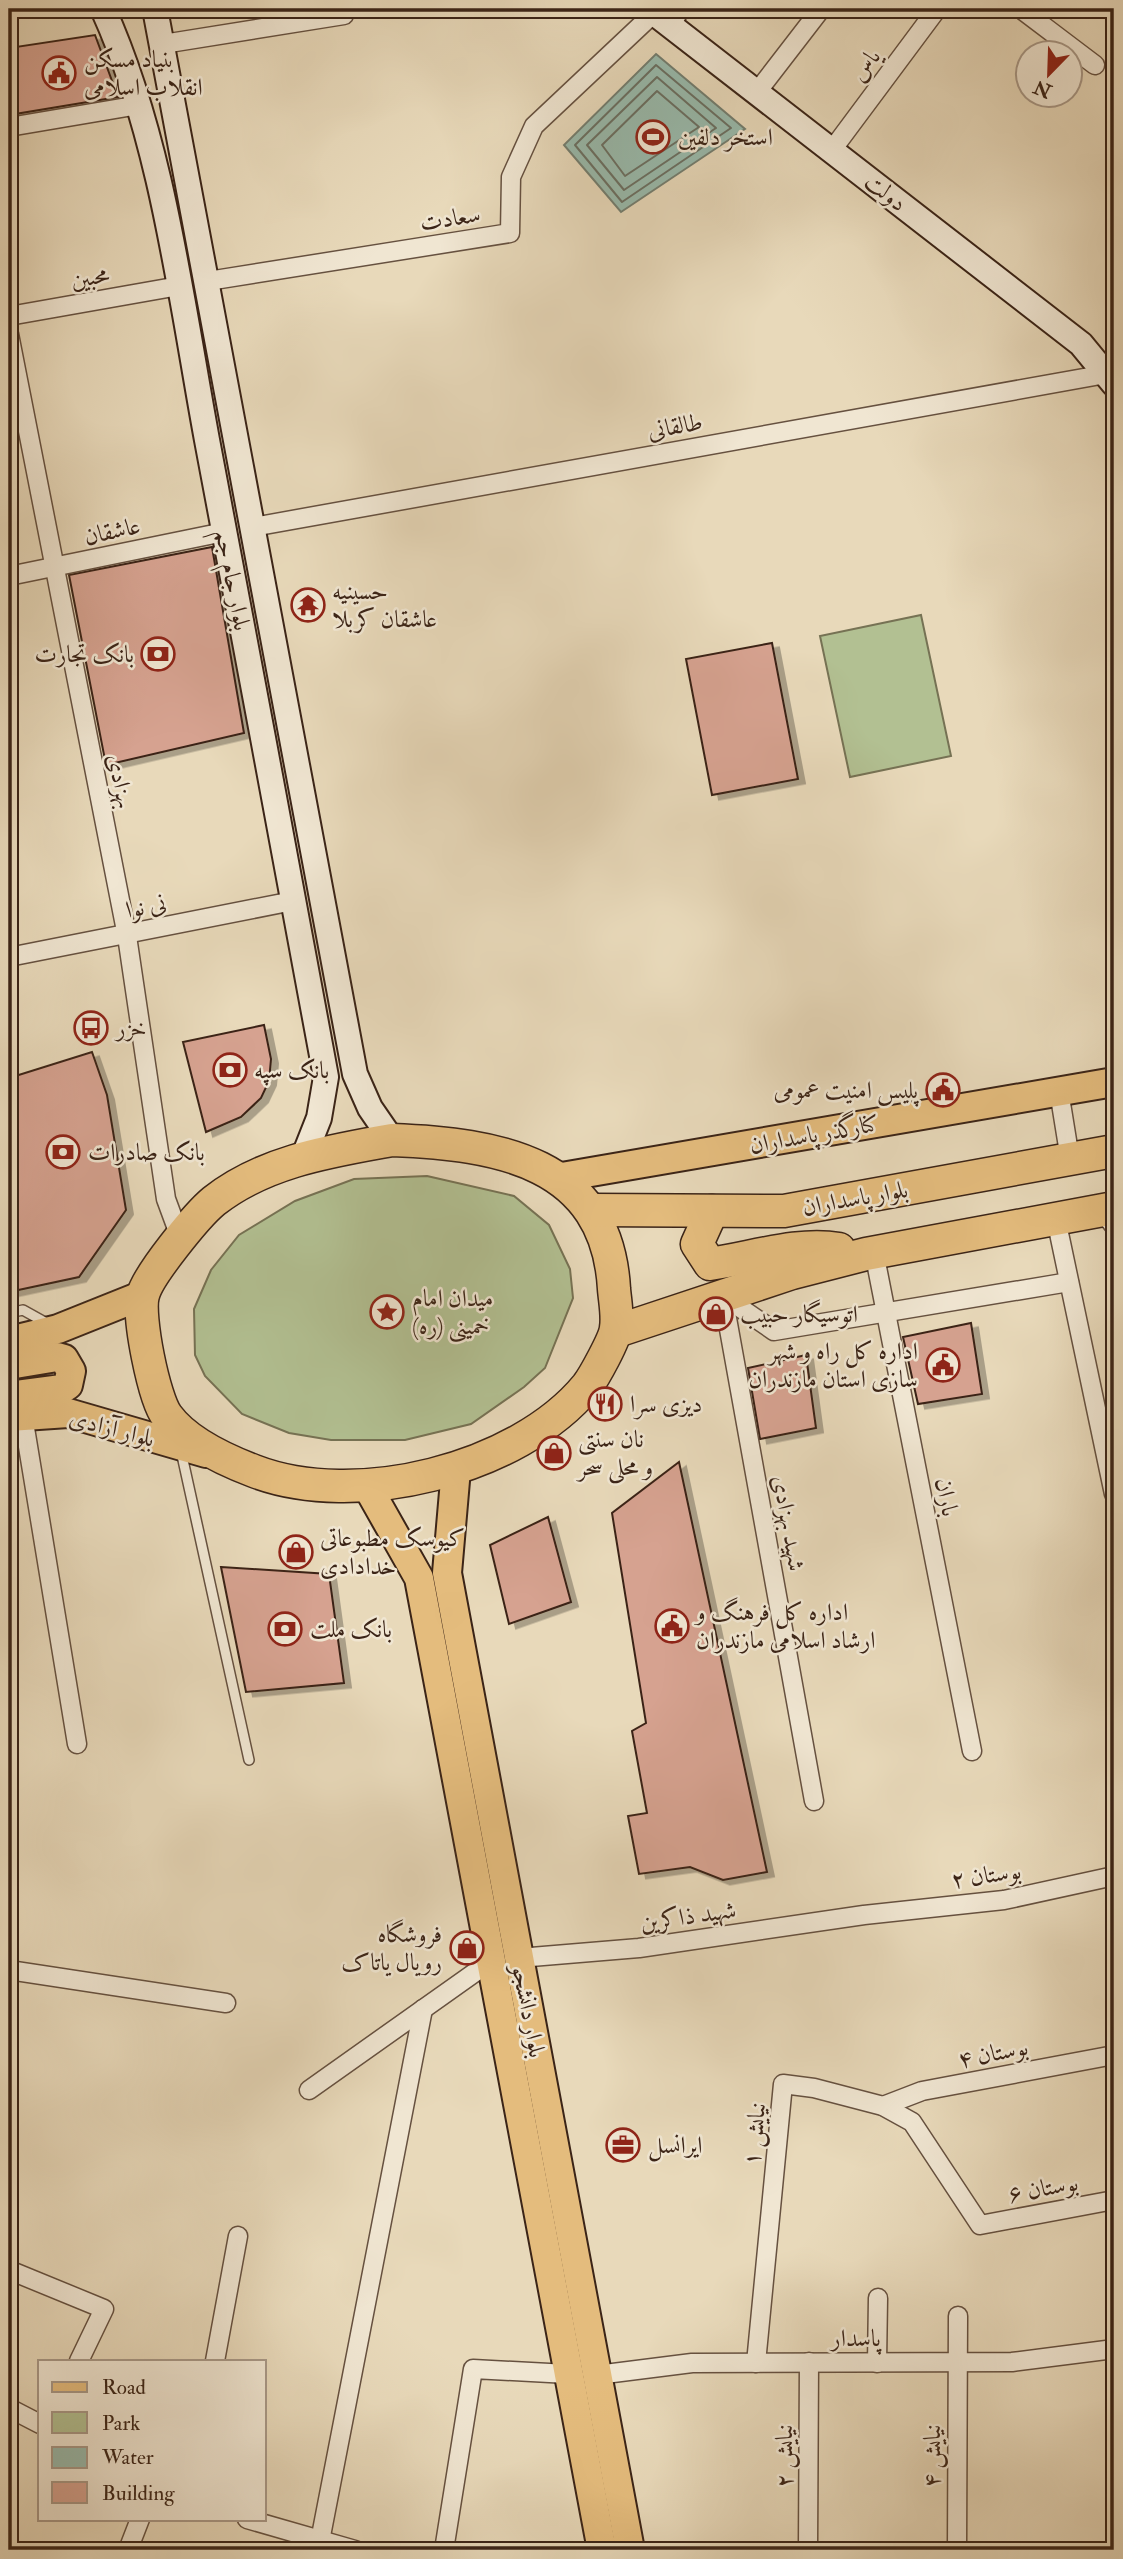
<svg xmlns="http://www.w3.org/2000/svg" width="1123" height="2559" viewBox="0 0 1123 2559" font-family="'IM FELL Double Pica',Amiri,serif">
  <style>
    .green { fill: #b2c092; stroke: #767254; stroke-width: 2 }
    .water { fill: #98baac; stroke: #737e70; stroke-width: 2 }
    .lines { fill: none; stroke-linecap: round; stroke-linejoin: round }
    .shore { stroke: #6a6f62; stroke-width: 2 }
    .building { fill: #d6a290; stroke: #3b2417; stroke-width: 2; filter: url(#shadow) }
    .lane-casing { stroke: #665140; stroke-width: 12 }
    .street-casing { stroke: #665140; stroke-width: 21 }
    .secondary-casing { stroke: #3b2417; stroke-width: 28 }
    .primary-casing { stroke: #3b2417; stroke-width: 32 }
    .highway-casing { stroke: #3b2417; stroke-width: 35 }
    .lane { stroke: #f0e6d2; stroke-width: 9 }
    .street { stroke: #f0e6d2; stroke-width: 18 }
    .secondary { stroke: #f0e6d2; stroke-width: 24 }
    .primary { stroke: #e4bc7d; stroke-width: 28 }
    .highway { stroke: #e4bc7d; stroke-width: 32 }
    .labels { text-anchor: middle; stroke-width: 5; stroke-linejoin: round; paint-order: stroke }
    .poi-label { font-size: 24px; fill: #3b2417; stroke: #f0e6d2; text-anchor: start }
    .street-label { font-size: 24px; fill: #3b2417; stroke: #f0e6d2 }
  </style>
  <defs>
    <filter id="shadow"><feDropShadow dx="7" dy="4.5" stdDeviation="0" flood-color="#0004"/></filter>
  </defs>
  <rect width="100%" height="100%" fill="#e8d9ba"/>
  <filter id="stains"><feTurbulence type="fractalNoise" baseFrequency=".00286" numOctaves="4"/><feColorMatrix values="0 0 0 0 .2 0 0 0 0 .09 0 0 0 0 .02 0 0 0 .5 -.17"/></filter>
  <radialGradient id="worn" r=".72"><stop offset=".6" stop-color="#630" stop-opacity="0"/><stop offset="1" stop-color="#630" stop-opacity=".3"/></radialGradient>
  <g class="green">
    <polygon points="921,615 951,756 850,777 820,636"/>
    <polygon points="427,1176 514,1196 549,1225 570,1269 573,1298 545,1368 524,1387 471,1424 405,1440 331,1440 289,1433 242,1414 205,1376 195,1355 194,1309 211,1270 239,1235 295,1201 354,1179"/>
  </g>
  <polygon class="water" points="656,54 745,129 621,212 564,145"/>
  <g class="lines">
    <g class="shore">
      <polygon points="656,65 731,128 622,202 575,145"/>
      <polygon points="657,77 716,128 624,190 587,145"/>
      <polygon points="657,91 699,127 625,176 602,145"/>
    </g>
  </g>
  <g class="building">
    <polygon points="95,35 118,97 9,115 9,48"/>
    <polygon points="212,547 244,733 106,765 69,575"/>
    <polygon points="772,643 798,779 712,795 686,659"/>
    <polygon points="264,1025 271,1059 269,1081 261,1098 241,1117 206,1132 183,1042"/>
    <polygon points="92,1052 107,1095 126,1210 79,1277 9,1292 9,1078"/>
    <polygon points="971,1323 982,1394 918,1404 903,1337"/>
    <polygon points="806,1355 816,1428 760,1439 748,1368"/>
    <polygon points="679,1462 767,1872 723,1880 690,1867 639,1874 628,1816 647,1813 632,1731 646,1723 612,1513"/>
    <polygon points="548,1517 571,1602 509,1624 490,1545"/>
    <polygon points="221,1567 329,1574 344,1683 246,1692"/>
  </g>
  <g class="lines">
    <defs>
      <g id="lane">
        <polyline points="1102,1218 1114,1233"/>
        <polyline points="9,1313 23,1310 50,1325"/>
        <polyline points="181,1451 249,1760"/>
      </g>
      <g id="street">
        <polyline points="1021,9 1095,65"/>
        <polyline points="670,25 681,9"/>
        <polyline points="163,44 344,15"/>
        <polyline points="757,92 821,9"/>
        <polyline points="9,127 139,105"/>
        <polyline points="832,150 937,9"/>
        <polyline points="208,281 510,233 511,177 534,126 654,13"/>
        <polyline points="9,316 179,286"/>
        <polyline points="9,334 127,936 166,1199 180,1237"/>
        <polyline points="253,527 1106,374"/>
        <polyline points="9,576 224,532"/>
        <polyline points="9,957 293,901"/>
        <polyline points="1059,1091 1070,1159"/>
        <polyline points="1056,1219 1114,1494"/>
        <polyline points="874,1252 972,1751"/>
        <polyline points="723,1296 814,1801"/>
        <polyline points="723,1296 774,1331 1069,1282"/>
        <polyline points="23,1416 77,1744"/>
        <polyline points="519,1958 639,1948 864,1915 1004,1900 1114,1876"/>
        <polyline points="9,1970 226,2003"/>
        <polyline points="309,2090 491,1961"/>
        <polyline points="883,2106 922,2091 1114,2055"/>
        <polyline points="9,2270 104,2309 79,2361"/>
        <polyline points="215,2361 238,2236"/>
        <polyline points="756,2363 783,2084 814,2088 883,2106 912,2122 980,2225 1114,2200"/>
        <polyline points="877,2363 878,2298"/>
        <polyline points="597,2375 692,2363 1012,2362 1114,2349"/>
        <polyline points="9,2408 40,2424"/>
        <polyline points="247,2519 355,2550"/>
        <polyline points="320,2541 423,2009"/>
        <polyline points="128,2550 140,2519"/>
        <polyline points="444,2550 473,2369 568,2374"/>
        <polyline points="808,2550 809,2362"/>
        <polyline points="957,2550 958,2316"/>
      </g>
      <g id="secondary">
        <path d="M 103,9 C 162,139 181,299 207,440 C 247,652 287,865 326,1077 L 319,1118 L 304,1156"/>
        <polyline points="155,9 355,1074 370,1108 392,1140"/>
        <polyline points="649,9 1081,344 1114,384"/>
      </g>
      <g id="primary">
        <polyline points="556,1178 1114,1082"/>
        <polyline points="9,1341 58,1329 143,1295"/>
        <polyline points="9,1365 57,1357 64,1359 71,1371 68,1385 62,1389 9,1396"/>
        <polyline points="9,1417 68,1413 206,1453"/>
        <polyline points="456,1469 447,1573 630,2550"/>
        <polyline points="367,1486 419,1578 602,2550"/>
      </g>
      <g id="highway">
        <path d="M 392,1140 C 497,1144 607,1161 614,1289 C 615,1301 618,1316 616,1328 C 615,1339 594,1377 587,1386 C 518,1470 355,1510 254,1471 C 225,1460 186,1442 167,1416 C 154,1399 137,1315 143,1295 C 148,1275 197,1215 214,1201 C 265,1161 331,1151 392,1140 Z"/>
        <polyline points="593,1210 784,1211 1114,1151"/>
        <path d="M 712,1211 L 697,1244 L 710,1264 C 752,1258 797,1242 839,1249"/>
        <polyline points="617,1331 792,1273 866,1254 1114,1208"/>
      </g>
    </defs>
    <use href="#lane" class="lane-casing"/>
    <use href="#street" class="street-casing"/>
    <use href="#secondary" class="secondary-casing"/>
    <use href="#primary" class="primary-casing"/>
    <use href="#highway" class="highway-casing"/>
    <use href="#lane" class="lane"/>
    <use href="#street" class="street"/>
    <use href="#secondary" class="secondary"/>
    <use href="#primary" class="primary"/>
    <use href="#highway" class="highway"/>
  </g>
  <defs>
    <symbol id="civic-ring" viewBox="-11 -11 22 22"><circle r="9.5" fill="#f0e6d2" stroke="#8f2418" stroke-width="1.5"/><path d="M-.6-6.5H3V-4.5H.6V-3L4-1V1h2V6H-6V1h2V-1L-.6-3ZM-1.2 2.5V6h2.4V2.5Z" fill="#8f2418"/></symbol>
    <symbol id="stadium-ring" viewBox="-11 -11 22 22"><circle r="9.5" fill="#f0e6d2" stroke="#8f2418" stroke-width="1.5"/><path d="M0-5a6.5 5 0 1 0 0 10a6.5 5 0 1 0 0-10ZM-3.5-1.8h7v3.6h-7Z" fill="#8f2418"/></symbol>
    <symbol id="temple-ring" viewBox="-11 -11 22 22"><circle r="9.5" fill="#f0e6d2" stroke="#8f2418" stroke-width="1.5"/><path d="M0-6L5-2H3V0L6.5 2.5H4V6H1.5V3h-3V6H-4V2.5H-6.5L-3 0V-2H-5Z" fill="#8f2418"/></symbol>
    <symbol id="bank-ring" viewBox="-11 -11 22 22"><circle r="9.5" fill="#f0e6d2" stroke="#8f2418" stroke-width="1.5"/><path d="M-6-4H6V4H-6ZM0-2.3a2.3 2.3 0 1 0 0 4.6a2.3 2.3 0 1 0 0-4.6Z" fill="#8f2418"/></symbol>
    <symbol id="bus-ring" viewBox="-11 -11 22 22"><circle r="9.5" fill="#f0e6d2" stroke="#8f2418" stroke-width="1.5"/><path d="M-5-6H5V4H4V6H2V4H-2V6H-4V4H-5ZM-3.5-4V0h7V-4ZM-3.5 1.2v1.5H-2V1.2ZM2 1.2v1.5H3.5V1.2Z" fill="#8f2418"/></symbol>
    <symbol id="sight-ring" viewBox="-11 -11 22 22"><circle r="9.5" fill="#f0e6d2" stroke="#8f2418" stroke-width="1.5"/><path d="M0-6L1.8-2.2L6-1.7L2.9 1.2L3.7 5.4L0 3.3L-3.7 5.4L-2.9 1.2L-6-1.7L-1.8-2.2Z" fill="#8f2418"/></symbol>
    <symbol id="shop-ring" viewBox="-11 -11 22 22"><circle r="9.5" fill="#f0e6d2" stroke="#8f2418" stroke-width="1.5"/><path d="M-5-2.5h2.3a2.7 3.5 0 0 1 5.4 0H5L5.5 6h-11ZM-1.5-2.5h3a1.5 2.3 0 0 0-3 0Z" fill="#8f2418"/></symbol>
    <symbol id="restaurant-ring" viewBox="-11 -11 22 22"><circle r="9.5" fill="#f0e6d2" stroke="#8f2418" stroke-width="1.5"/><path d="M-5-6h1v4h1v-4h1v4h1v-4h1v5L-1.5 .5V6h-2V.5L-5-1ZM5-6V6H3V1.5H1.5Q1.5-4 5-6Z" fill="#8f2418"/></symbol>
    <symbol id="office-ring" viewBox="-11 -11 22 22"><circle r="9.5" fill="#f0e6d2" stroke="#8f2418" stroke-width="1.5"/><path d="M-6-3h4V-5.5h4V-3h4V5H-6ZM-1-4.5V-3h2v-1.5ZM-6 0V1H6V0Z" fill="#8f2418"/></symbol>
  </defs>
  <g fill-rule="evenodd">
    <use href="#civic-ring" x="40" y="54" width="38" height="38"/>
    <use href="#stadium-ring" x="634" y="118" width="38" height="38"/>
    <use href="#temple-ring" x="289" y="586" width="38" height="38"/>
    <use href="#bank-ring" x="139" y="635" width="38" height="38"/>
    <use href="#bus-ring" x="72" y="1009" width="38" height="38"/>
    <use href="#bank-ring" x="211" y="1051" width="38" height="38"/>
    <use href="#civic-ring" x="924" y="1071" width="38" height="38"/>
    <use href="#bank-ring" x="44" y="1133" width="38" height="38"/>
    <use href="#sight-ring" x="368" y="1293" width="38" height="38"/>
    <use href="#shop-ring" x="697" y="1295" width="38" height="38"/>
    <use href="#civic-ring" x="924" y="1346" width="38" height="38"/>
    <use href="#restaurant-ring" x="586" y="1385" width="38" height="38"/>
    <use href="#shop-ring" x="535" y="1434" width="38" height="38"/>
    <use href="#shop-ring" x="277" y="1533" width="38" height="38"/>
    <use href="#civic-ring" x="653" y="1607" width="38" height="38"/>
    <use href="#bank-ring" x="266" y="1610" width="38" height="38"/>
    <use href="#shop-ring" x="448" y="1929" width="38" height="38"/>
    <use href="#office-ring" x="604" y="2126" width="38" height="38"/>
  </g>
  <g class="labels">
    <g class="poi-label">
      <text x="84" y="67">بنیاد مسکن<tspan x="84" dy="28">انقلاب اسلامی</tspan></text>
      <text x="678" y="145">استخر دلفین</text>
      <text x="332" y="599">حسینیه<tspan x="332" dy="28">عاشقان کربلا</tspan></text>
      <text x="134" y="662" text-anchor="end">بانک تجارت</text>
      <text x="116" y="1036">خزر</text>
      <text x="254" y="1078">بانک سپه</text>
      <text x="918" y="1098" text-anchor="end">پلیس امنیت عمومی</text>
      <text x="88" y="1160">بانک صادرات</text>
      <text x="412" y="1306">میدان امام<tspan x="412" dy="28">خمینی (ره)</tspan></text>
      <text x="740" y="1322">اتوسیگار حبیب</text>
      <text x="918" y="1359" text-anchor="end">اداره کل راه و شهر<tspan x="918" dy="28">سازی استان مازندران</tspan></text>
      <text x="630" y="1412">دیزی سرا</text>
      <text x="578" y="1447">نان سنتی<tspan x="578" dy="28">و محلی سحر</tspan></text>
      <text x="320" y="1546">کیوسک مطبوعاتی<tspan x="320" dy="28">خدادادی</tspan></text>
      <text x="696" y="1620">اداره کل فرهنگ و<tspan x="696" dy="28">ارشاد اسلامی مازندران</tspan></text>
      <text x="310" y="1637">بانک ملت</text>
      <text x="442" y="1942" text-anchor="end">فروشگاه<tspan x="442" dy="28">رویال یاتاک</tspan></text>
      <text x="648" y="2153">ایرانسل</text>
    </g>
    <g class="street-label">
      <text transform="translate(865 65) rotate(-53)" y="8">یاس</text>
      <text transform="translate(886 192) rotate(38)" y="8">دولت</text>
      <text transform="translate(450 218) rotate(-9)" y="8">سعادت</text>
      <text transform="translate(90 277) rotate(-10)" y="8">محبین</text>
      <text transform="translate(675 426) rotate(-10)" y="8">طالقانی</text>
      <text transform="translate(112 531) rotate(-12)" y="8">عاشقان</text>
      <text transform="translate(233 580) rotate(79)" y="8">بلوار جام جم</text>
      <text transform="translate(121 781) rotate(79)" y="8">بهزادی</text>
      <text transform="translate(146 906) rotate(-12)" y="8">نی نوا</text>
      <text transform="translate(814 1134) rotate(-10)" y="8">کنارگذر پاسداران</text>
      <text transform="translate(855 1198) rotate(-10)" y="8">بلوار پاسداران</text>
      <text transform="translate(112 1428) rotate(15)" y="8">بلوار آزادی</text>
      <text transform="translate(947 1497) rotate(79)" y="8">باران</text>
      <text transform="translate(789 1523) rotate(80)" y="8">شهید بهزادی</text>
      <text transform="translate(986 1875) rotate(-8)" y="8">بوستان ۲</text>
      <text transform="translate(688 1916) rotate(-8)" y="8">شهید ذاکرین</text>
      <text transform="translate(529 2011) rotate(79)" y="8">بلوار دانشجو</text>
      <text transform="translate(993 2053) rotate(-11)" y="8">بوستان ۴</text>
      <text transform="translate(754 2134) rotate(-84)" y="8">نیایش ۱</text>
      <text transform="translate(1043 2188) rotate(-10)" y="8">بوستان ۶</text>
      <text x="856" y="2346">پاسدار</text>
      <text transform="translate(784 2456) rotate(-90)" y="8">نیایش ۲</text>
      <text transform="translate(932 2456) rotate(-90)" y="8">نیایش ۴</text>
    </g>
  </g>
  <rect width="1123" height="2559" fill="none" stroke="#e8d9ba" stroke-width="35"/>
  <rect x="10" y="10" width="1102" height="2538" fill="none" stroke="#3b2417" stroke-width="3.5"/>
  <rect x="18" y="18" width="1088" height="2524" fill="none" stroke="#3b2417" stroke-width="2"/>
  <rect x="38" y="2360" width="228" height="161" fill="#f0e6d2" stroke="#a89887" stroke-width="2"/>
  <rect x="52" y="2382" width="35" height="10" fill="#e4bc7d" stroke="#a89887" stroke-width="2"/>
  <text x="102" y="2394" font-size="21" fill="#3b2417">Road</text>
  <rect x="52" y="2412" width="35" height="21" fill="#b2c092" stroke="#a89887" stroke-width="2"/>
  <text x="102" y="2430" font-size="21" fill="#3b2417">Park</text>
  <rect x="52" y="2447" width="35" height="21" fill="#98baac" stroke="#a89887" stroke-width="2"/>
  <text x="102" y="2464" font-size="21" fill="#3b2417">Water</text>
  <rect x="52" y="2482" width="35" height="21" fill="#d6a290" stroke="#a89887" stroke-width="2"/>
  <text x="102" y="2500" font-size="21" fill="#3b2417">Building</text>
  <g transform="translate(1049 74) rotate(203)"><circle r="33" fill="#f0e6d2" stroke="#a89887" stroke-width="2"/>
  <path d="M0-5L12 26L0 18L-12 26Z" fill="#8f2418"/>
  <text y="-10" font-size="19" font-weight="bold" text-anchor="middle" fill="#3b2417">N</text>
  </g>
  <rect width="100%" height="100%" filter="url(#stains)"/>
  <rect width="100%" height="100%" fill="url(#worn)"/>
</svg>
